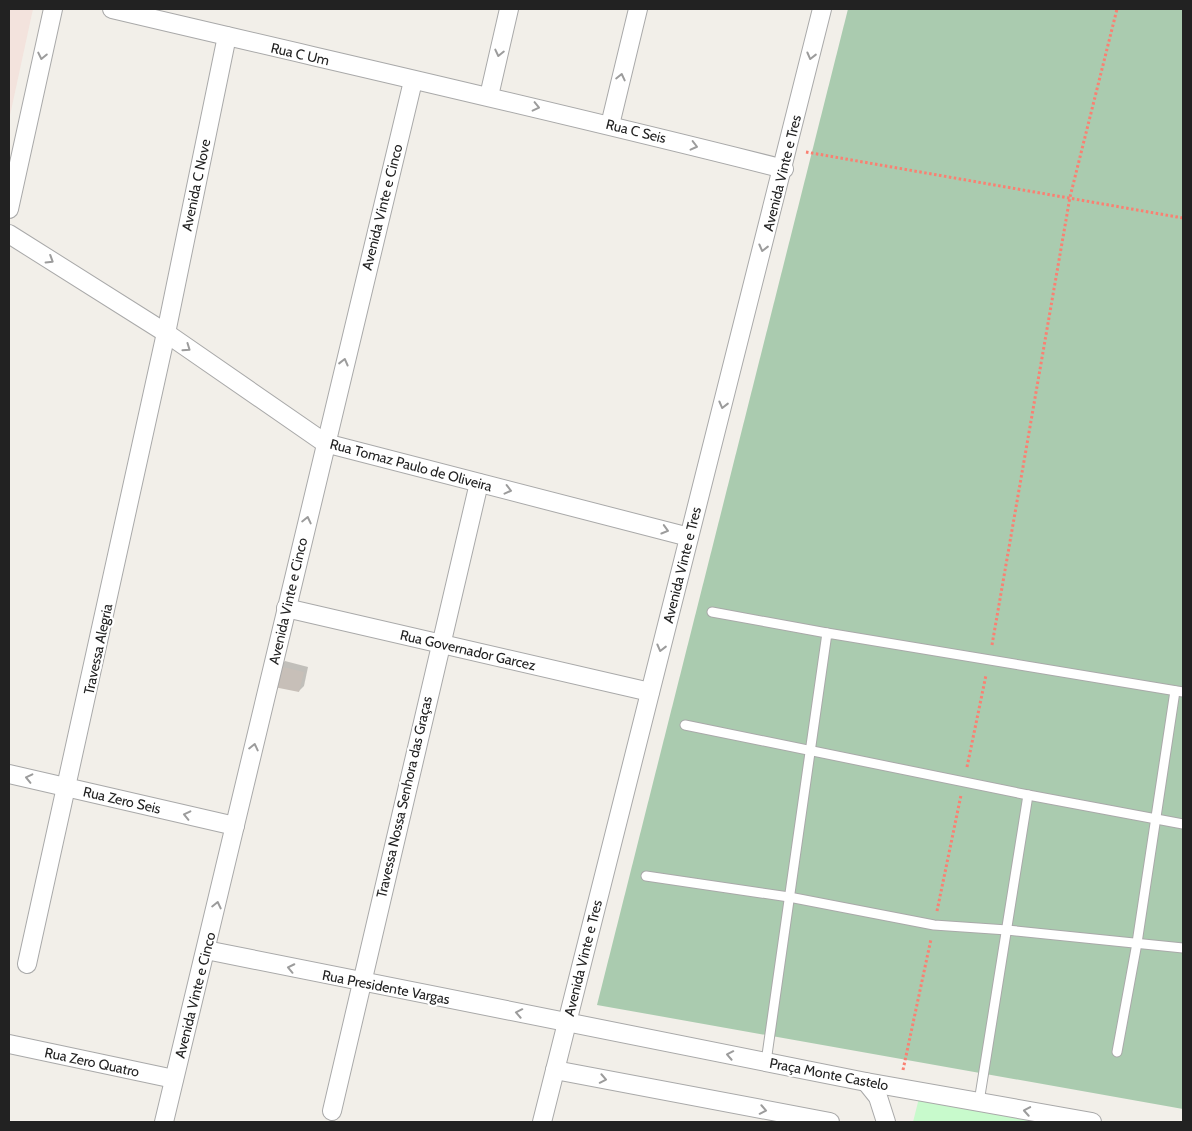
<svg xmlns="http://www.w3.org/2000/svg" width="1192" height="1131" viewBox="0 0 1192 1131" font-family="Cabin,sans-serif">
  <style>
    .military { fill: #f3e3dd }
    .cemetery { fill: #aacbaf }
    .park { fill: #c8facc }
    .shadow { fill: #0003 }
    .building { fill: #c7bfb8 }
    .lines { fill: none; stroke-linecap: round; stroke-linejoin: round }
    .lane-casing { stroke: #a9a9a9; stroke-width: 11 }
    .street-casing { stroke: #a9a9a9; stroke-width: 20 }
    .path { stroke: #fa8072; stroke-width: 3; stroke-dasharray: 2.5 2.5; stroke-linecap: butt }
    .lane { stroke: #fff; stroke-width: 9 }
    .street { stroke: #fff; stroke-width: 18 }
    .oneway { stroke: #9c9c9c }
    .labels { text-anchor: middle; stroke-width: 4.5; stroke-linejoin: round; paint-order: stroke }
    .street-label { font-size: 14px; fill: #222; stroke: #fff }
  </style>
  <rect width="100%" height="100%" fill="#f2efe9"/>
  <polygon class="military" points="9,9 33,9 9,120"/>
  <polygon class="cemetery" points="848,9 1183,9 1183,1109 597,1005"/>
  <polygon class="park" points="919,1098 1050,1122 913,1122"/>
  <polygon class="shadow" points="285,661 308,667 304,686 299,691 280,666"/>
  <polygon class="building" points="279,666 304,672 299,692 274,687"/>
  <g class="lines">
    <defs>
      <g id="lane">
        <polyline points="712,612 827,633"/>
        <polyline points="685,725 1028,795 979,1102"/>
        <polyline points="1028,795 1183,824"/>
        <polyline points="646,876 789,897 934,925 1007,930 1183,948"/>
        <polyline points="1117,1052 1137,943 1175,691"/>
        <polyline points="766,1062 827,633 1183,692"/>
      </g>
      <g id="street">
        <path d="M 112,9 C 336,62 560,112 784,169"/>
        <polyline points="489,96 509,9"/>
        <polyline points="610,125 638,9"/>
        <polyline points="9,209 53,9"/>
        <polyline points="9,234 166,333 325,443 689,537"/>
        <polyline points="286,608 650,692"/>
        <polyline points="9,774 235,826"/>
        <polyline points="206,950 866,1082 1092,1122"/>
        <polyline points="27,964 166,333 227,36"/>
        <polyline points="9,1044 174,1079"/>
        <polyline points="555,1070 830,1122"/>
        <polyline points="866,1082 878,1097 886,1122"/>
        <polyline points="332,1111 479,483"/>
        <polyline points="164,1122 413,81"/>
        <polyline points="542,1122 822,9"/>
      </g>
    </defs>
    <use href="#lane" class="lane-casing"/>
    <use href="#street" class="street-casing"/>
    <g class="path">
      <polyline points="806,152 1183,218"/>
      <polyline points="992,645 1070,197 1117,9"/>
      <polyline points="967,767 986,675"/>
      <polyline points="937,911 961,795"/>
      <polyline points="903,1070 931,939"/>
    </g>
    <use href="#lane" class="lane"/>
    <use href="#street" class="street"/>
  </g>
  <defs><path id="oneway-chevron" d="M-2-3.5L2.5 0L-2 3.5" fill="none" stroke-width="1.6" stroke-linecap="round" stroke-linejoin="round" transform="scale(1.25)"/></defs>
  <g class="oneway">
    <use href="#oneway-chevron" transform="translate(499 53) rotate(103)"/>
    <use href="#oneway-chevron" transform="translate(42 56) rotate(102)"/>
    <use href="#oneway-chevron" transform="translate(811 56) rotate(104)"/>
    <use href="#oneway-chevron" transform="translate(621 77) rotate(-77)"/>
    <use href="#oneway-chevron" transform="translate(536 107) rotate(13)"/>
    <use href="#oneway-chevron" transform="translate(694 146) rotate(14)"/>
    <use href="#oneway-chevron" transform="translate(763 248) rotate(104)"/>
    <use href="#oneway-chevron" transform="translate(50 260) rotate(32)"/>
    <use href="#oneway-chevron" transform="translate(187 348) rotate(35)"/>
    <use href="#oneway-chevron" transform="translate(344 362) rotate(-76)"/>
    <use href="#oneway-chevron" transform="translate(723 405) rotate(104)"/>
    <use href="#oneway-chevron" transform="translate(508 490) rotate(14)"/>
    <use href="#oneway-chevron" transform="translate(307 520) rotate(-77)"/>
    <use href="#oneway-chevron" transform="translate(665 530) rotate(16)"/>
    <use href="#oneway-chevron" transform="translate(661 648) rotate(104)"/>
    <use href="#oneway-chevron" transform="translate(254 747) rotate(-77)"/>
    <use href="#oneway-chevron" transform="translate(29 778) rotate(-167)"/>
    <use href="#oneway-chevron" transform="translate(187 815) rotate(-167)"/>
    <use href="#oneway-chevron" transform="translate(217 905) rotate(-77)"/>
    <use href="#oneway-chevron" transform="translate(291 968) rotate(-168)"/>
    <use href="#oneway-chevron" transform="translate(519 1013) rotate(-169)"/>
    <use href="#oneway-chevron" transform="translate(730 1055) rotate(-169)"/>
    <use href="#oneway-chevron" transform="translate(603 1079) rotate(11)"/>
    <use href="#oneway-chevron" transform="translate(763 1110) rotate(11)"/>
    <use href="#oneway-chevron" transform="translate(1027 1111) rotate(-170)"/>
  </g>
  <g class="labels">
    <g class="street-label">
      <text transform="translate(300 54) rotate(13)" y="5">Rua C Um</text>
      <text transform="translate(636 131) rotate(14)" y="5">Rua C Seis</text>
      <text transform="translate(782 173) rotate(-76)" y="5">Avenida Vinte e Tres</text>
      <text transform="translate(196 185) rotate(-78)" y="5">Avenida C Nove</text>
      <text transform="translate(382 207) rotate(-76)" y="5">Avenida Vinte e Cinco</text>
      <text transform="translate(411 465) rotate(15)" y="5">Rua Tomaz Paulo de Oliveira</text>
      <text transform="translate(682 565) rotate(-76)" y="5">Avenida Vinte e Tres</text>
      <text transform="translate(288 601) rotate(-77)" y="5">Avenida Vinte e Cinco</text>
      <text transform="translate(98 649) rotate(-78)" y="5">Travessa Alegria</text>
      <text transform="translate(468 650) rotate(13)" y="5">Rua Governador Garcez</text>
      <text transform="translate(404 797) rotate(-77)" y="5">Travessa Nossa Senhora das Graças</text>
      <text transform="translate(122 800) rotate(13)" y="5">Rua Zero Seis</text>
      <text transform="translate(583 958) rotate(-76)" y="5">Avenida Vinte e Tres</text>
      <text transform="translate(386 987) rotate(11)" y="5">Rua Presidente Vargas</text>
      <text transform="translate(195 995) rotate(-76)" y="5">Avenida Vinte e Cinco</text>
      <text transform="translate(92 1062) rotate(12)" y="5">Rua Zero Quatro</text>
      <text transform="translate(829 1074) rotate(11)" y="5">Praça Monte Castelo</text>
    </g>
  </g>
  <rect width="1192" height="1131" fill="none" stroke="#222222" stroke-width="20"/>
</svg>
